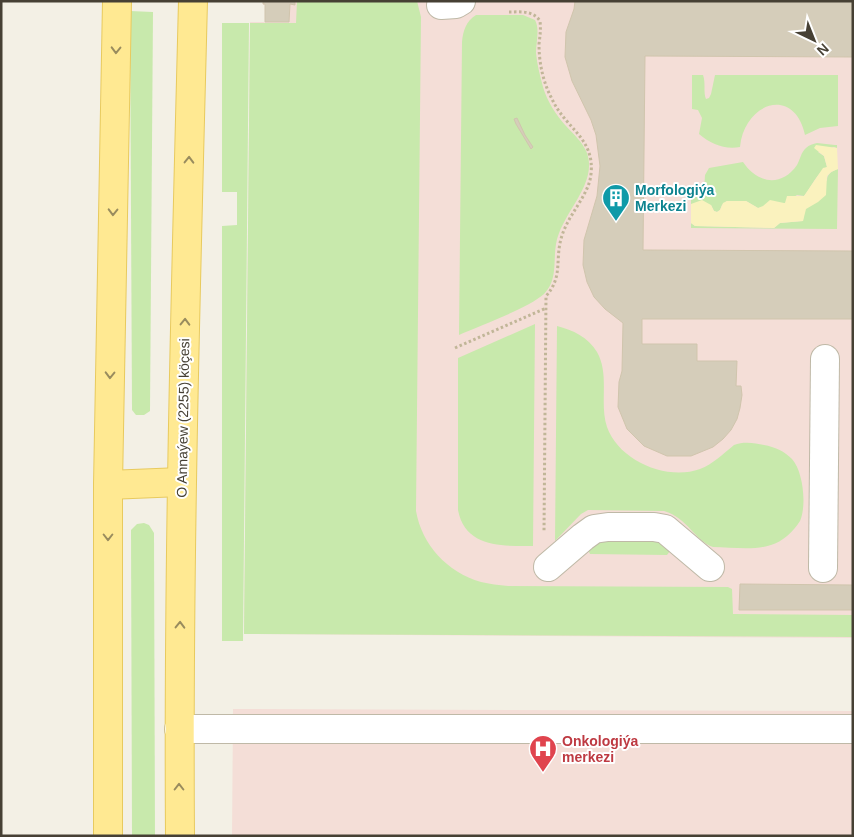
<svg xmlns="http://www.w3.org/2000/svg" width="854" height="837" viewBox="0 0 854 837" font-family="Arial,sans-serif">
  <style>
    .medical { fill: #f4ded7 }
    .green { fill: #c8e9ac }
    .sand { fill: #faf2be }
    .building { fill: #d5cdba; stroke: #d0c5ad }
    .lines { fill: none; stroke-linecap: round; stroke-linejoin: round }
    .minor-casing { stroke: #bfb9a7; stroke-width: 30 }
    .major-casing { stroke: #e8ca5e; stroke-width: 30 }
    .path { stroke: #c1b698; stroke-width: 3; stroke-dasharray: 2.5 2.5; stroke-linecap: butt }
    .minor { stroke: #fff; stroke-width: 28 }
    .major { stroke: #ffe992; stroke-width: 28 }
    .oneway { stroke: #998c5e }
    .labels { text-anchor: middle; stroke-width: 4; stroke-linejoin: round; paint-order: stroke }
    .culture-label { font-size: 14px; font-weight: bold; fill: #0d838f; stroke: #fff; text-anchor: start }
    .street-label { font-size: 14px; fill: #464034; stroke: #fff }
    .health-label { font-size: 14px; font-weight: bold; fill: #be3a42; stroke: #fff; text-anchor: start }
  </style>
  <rect width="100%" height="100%" fill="#f3f0e5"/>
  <g class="medical">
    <polygon points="263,1 853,1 853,638 244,634 250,22 265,22 265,5 263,5"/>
    <polygon points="233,709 853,711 853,836 232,836"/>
  </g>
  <g class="green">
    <path d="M 297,1 L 417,1 L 421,17 L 416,511 C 422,545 447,572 481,582 C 489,584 499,585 508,586 L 728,587 L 732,589 L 733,614 L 853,615 L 853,637 L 244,634 L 250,23 L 296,23 Z"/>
    <polygon points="130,11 153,12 150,411 144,415 136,415 132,410"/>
    <path d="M 476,15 L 523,15 L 535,20 C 540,29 536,43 536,53 C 537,64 540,76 543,87 C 547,101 556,115 566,126 C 574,135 582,141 587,153 C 598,185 562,212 556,244 C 553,261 558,280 544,294 C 527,309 481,325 459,335 L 462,42 C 463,31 466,21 476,15 Z"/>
    <polygon points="222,23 249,23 243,641 222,641 222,226 237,225 237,192 222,192"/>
    <path d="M 692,75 L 703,75 C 706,83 703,92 706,99 L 709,98 L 711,94 L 715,75 L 838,75 L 838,126 L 820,128 L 805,135 C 794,85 744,103 740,147 C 725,150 711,144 699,134 L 702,118 L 698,110 L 692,109 Z"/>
    <path d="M 817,143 L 835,145 L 837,145 L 837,148 L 834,147 L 818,152 L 824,156 L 827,167 C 817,173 812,186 804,196 L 797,195 L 785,203 L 758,208 L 746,201 L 727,201 L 722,205 L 720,210 L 717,212 L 714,211 L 711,205 L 691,204 L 691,196 L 697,195 L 704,192 L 705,175 L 709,168 L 743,162 C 757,183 781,188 797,165 C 800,160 801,152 806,148 C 809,145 813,144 817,143 Z"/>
    <path d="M 838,169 L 837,229 L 691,228 L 691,223 L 695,226 L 774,228 L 780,223 L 803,221 L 804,211 L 827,180 C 827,174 832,171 838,169 Z"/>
    <path d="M 535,324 L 533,546 C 503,546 465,548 458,510 L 458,358 Z"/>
    <path d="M 557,326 C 573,330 588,337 597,352 C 610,375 599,403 607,427 C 619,461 667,481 700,469 C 713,464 723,454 734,445 C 744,441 755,443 764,445 C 775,447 784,451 792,459 C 803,471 807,505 800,521 C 794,531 782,542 771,545 C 753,551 731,547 713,547 C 695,541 688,518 664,511 L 588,510 L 581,514 L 555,541 Z"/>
    <polygon points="144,523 149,525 154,533 155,836 132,836 131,530 137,524"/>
    <path d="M 601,541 L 658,542 L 661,542 L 670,551 L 667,555 L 590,554 L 589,552 C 590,546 595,543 601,541 Z"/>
  </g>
  <polygon class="sand" points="816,145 837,148 838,169 831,172 827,176 826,195 818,202 806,209 803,221 780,223 774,228 695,226 691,223 691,204 702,200 711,205 714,211 717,212 720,210 723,203 727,201 746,201 758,208 763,206 770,200 784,203 785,203 787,196 804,196 823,168 827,167 824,156 814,148"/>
  <g class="building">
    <polygon points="263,1 295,1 295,5 290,4 289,22 265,22 265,4 263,4"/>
    <polygon points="575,1 853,1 853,57 645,56 643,250 853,251 853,319 642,319 642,344 697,344 697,361 737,361 736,386 741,386 742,395 740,408 737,419 731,430 723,439 713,447 691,456 667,456 644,446 627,429 618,407 619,382 622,371 623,323 605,309 594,297 587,282 583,265 584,240 597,196 600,166 596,135 591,120 572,81 565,57 566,32 574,9"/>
    <polygon points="517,118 525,135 533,147 531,149 516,124 514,119"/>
    <polygon points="740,584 853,585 853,610 739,610"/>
  </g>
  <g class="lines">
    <defs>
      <g id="minor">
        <polyline points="441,5 456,4 461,1"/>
        <polyline points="548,567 583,537 594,529 608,527 654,527 665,529 710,567"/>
        <polyline points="823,568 825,359"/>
        <polyline points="179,729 853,729"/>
      </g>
      <g id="major">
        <polyline points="108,485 181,482"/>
        <polyline points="108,836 108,485 117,1"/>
        <path d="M 180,836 C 178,557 186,279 193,1"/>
      </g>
    </defs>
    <use href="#minor" class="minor-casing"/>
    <use href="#major" class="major-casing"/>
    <g class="path">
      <path d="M 509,12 C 520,12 533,10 540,21 C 541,29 540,36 539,44 C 539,63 543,82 552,99 C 565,128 595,138 591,174 C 589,196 567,215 561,239 C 555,261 563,277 546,296 L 544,532"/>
      <polyline points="455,348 546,308"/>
    </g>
    <use href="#minor" class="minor"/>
    <use href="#major" class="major"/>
  </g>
  <defs><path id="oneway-chevron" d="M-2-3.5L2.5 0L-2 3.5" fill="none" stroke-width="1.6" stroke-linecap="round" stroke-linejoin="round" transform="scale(1.25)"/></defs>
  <g class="oneway">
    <use href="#oneway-chevron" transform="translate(116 50) rotate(91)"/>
    <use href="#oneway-chevron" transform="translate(189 160) rotate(-89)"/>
    <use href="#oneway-chevron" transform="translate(113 212) rotate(91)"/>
    <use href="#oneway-chevron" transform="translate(185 322) rotate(-89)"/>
    <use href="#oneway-chevron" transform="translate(110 375) rotate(91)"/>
    <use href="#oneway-chevron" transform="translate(108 537) rotate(90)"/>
    <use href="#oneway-chevron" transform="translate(180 625) rotate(-89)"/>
    <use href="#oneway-chevron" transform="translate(179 787) rotate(-90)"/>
  </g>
  <defs>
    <symbol id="building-pin" viewBox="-11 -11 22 30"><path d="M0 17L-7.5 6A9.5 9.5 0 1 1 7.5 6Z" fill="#0f9aa8" stroke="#fff"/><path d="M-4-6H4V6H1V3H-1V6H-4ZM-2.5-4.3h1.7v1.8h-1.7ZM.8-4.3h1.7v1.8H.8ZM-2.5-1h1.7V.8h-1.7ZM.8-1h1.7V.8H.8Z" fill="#fff"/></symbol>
    <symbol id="hospital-pin" viewBox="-11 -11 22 30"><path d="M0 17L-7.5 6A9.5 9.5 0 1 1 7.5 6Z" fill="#e0444e" stroke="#fff"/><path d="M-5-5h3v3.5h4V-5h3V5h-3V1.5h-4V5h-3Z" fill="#fff"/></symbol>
  </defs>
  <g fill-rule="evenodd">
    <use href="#building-pin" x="600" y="182" width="32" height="43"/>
    <use href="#hospital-pin" x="527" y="733" width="32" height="43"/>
  </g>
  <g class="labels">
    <g class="culture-label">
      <text x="635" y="195">Morfologiýa<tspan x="635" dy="16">Merkezi</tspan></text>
    </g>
    <g class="street-label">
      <text transform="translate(183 418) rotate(-89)" y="5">O Annaýew (2255) köçesi</text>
    </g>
    <g class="health-label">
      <text x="562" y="746">Onkologiýa<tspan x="562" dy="16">merkezi</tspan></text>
    </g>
  </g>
  <rect width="854" height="837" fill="none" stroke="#464034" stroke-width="5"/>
  <g transform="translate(814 40) rotate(137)" stroke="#ffffff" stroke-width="4" paint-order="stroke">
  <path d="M0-4L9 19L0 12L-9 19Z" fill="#464034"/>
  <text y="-8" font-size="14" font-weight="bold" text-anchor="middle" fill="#464034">N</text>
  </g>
</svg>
